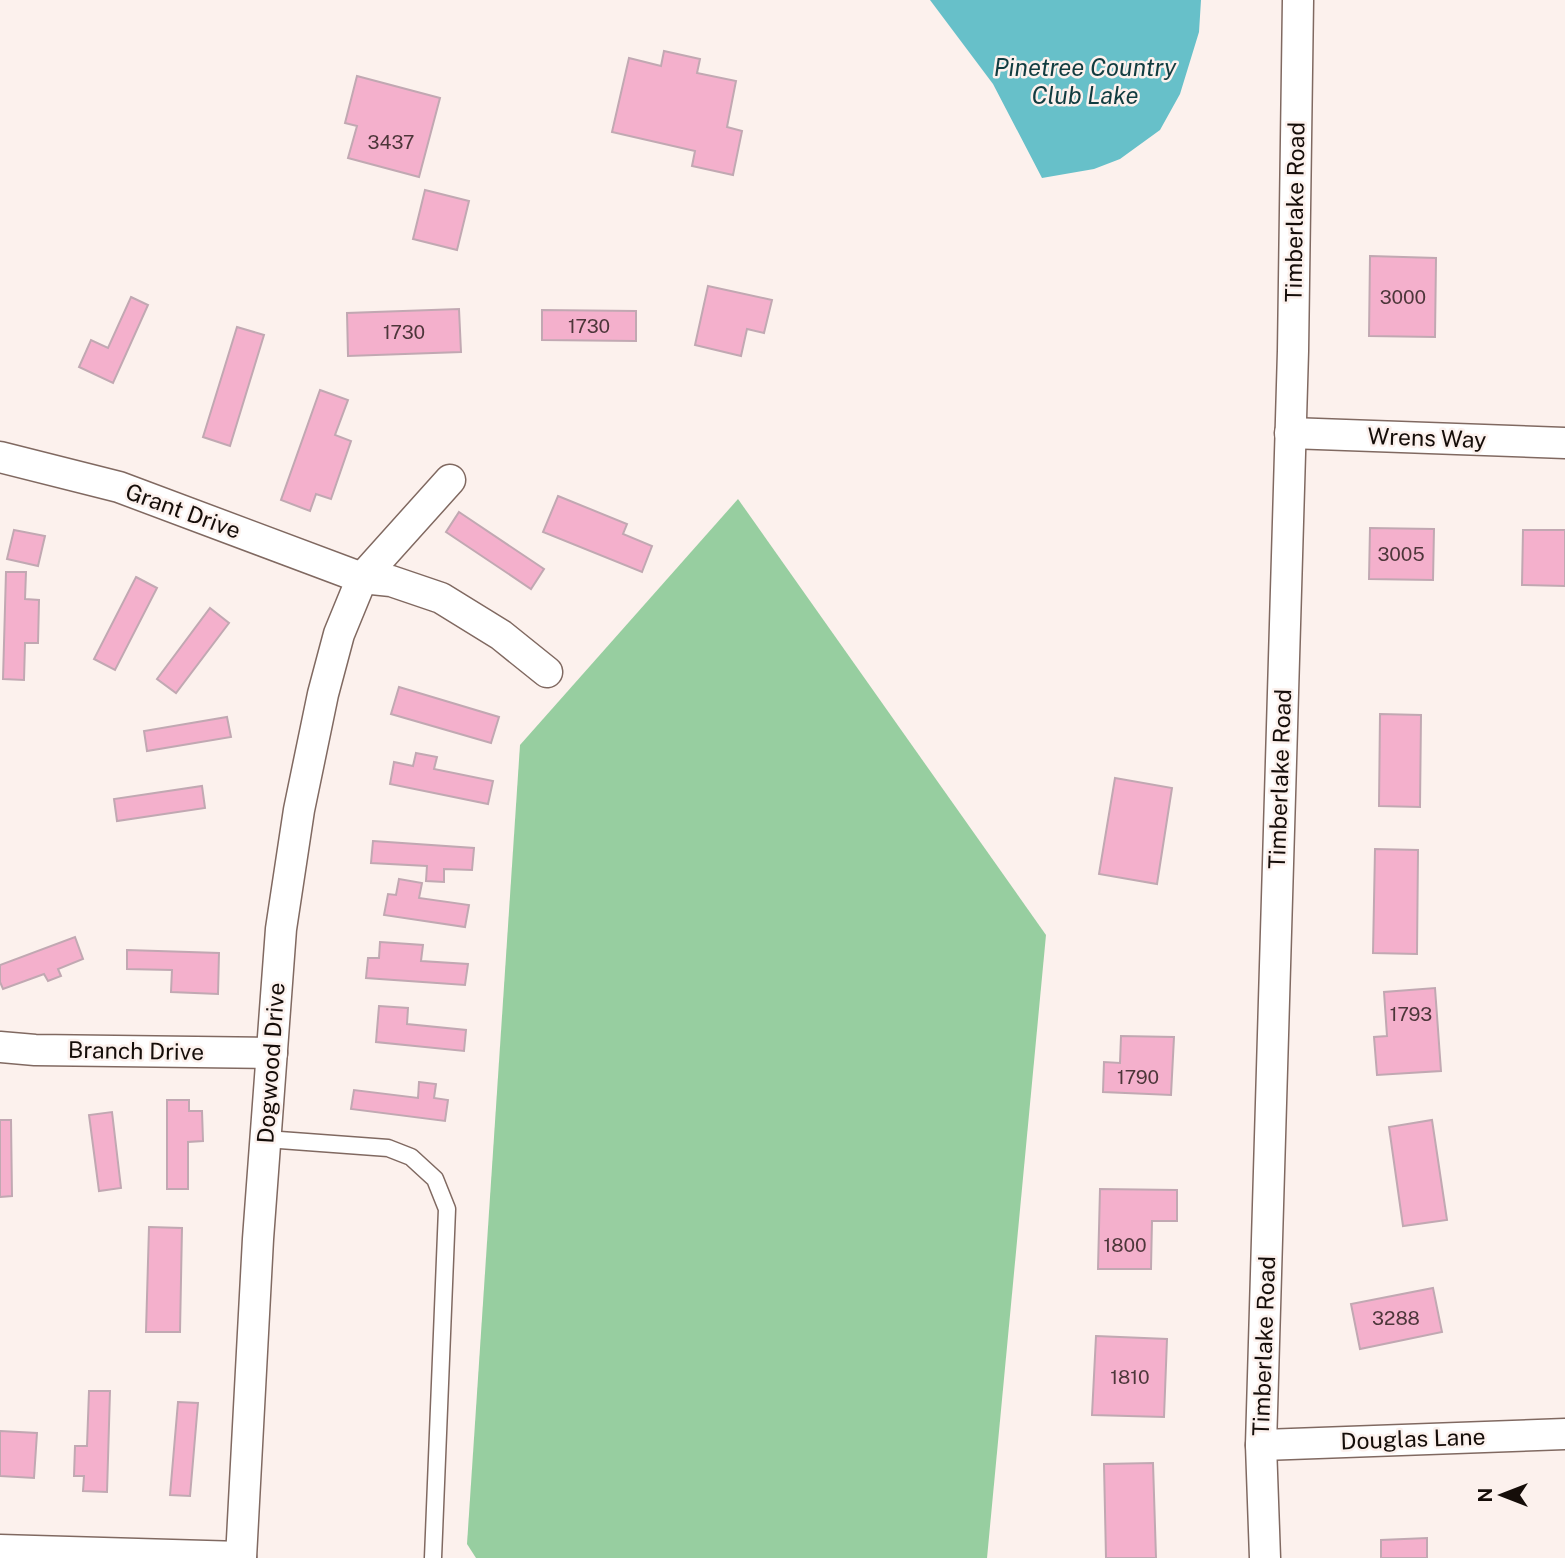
<svg xmlns="http://www.w3.org/2000/svg" width="1565" height="1558" viewBox="0 0 1565 1558" font-family="'Public Sans',sans-serif">
  <style>
    .forest { fill: #97cea0 }
    .water { fill: #67c0c9 }
    .building { fill: #f4b0cc; stroke: #c1a8b2; stroke-width: 2 }
    .lines { fill: none; stroke-linecap: round; stroke-linejoin: round }
    .lane-casing { stroke: #806961; stroke-width: 19 }
    .street-casing { stroke: #806961; stroke-width: 33 }
    .lane { stroke: #fff; stroke-width: 16 }
    .street { stroke: #fff; stroke-width: 30 }
    .labels { text-anchor: middle; stroke-width: 5; stroke-linejoin: round; paint-order: stroke }
    .number-label { font-size: 19px; fill: #4d363a }
    .street-label { font-size: 23px; fill: #150d09; stroke: #fcf1ed }
    .water-label { font-size: 24px; font-style: italic; fill: #113c40; stroke: #fcf1ed }
  </style>
  <rect width="100%" height="100%" fill="#fcf1ed"/>
  <polygon class="forest" points="738,499 1046,935 987,1558 476,1558 467,1544 520,745"/>
  <polygon class="water" points="930,0 1201,0 1199,32 1180,94 1160,130 1120,159 1094,169 1042,178 993,84"/>
  <g class="building">
    <polygon points="664,51 700,59 697,73 736,81 727,127 742,131 733,175 692,166 695,151 612,132 629,58 661,66"/>
    <polygon points="357,76 440,98 419,177 348,158 357,126 345,123"/>
    <polygon points="425,190 469,201 457,250 413,239"/>
    <polygon points="1370,256 1436,258 1435,337 1369,336"/>
    <polygon points="708,286 772,300 764,333 747,329 741,356 695,345"/>
    <polygon points="131,297 148,305 113,383 79,367 91,340 108,348"/>
    <polygon points="459,309 461,352 348,356 347,313"/>
    <polygon points="542,310 636,311 636,341 542,340"/>
    <polygon points="237,327 264,335 230,446 203,437"/>
    <polygon points="320,390 348,400 335,435 351,441 331,499 316,494 310,511 281,500"/>
    <polygon points="558,496 627,524 623,534 652,546 642,572 543,532"/>
    <polygon points="459,512 544,569 531,589 446,532"/>
    <polygon points="1370,528 1434,529 1433,580 1369,579"/>
    <polygon points="14,530 45,536 38,566 7,559"/>
    <polygon points="1523,530 1565,530 1565,586 1522,585"/>
    <polygon points="6,572 26,572 25,599 39,600 38,643 25,643 24,680 3,679"/>
    <polygon points="136,577 157,588 115,670 94,659"/>
    <polygon points="210,608 229,623 176,693 157,679"/>
    <polygon points="399,687 499,717 491,743 391,714"/>
    <polygon points="1380,714 1421,715 1420,807 1379,806"/>
    <polygon points="227,717 231,737 147,751 144,731"/>
    <polygon points="416,753 437,757 434,769 493,781 488,804 390,784 394,762 413,766"/>
    <polygon points="1115,778 1172,788 1157,884 1099,874"/>
    <polygon points="202,786 205,808 117,821 114,799"/>
    <polygon points="373,841 474,848 472,870 444,869 444,882 426,881 427,866 371,863"/>
    <polygon points="1375,849 1418,850 1417,954 1373,953"/>
    <polygon points="399,879 422,883 419,898 469,905 465,927 384,915 388,894 396,895"/>
    <polygon points="75,937 83,959 58,969 61,976 48,981 44,974 3,989 0,982 0,965"/>
    <polygon points="380,942 423,945 421,961 468,964 465,985 366,978 368,958 379,958"/>
    <polygon points="127,950 219,953 218,994 171,992 172,970 127,969"/>
    <polygon points="1435,988 1441,1071 1377,1075 1374,1037 1387,1036 1384,992"/>
    <polygon points="379,1006 408,1008 407,1024 466,1030 464,1051 376,1042"/>
    <polygon points="1121,1036 1174,1037 1171,1095 1103,1092 1104,1062 1120,1063"/>
    <polygon points="419,1082 436,1084 434,1098 448,1100 445,1121 351,1109 354,1090 418,1098"/>
    <polygon points="167,1100 189,1100 189,1111 202,1111 203,1141 188,1142 188,1189 167,1189"/>
    <polygon points="112,1112 121,1188 99,1191 89,1115"/>
    <polygon points="0,1120 11,1120 12,1196 0,1197"/>
    <polygon points="1432,1120 1447,1220 1403,1226 1389,1127"/>
    <polygon points="1100,1189 1177,1190 1177,1221 1152,1221 1151,1269 1098,1269"/>
    <polygon points="149,1227 182,1228 180,1332 146,1332"/>
    <polygon points="1433,1288 1442,1332 1360,1349 1351,1304"/>
    <polygon points="1096,1336 1167,1339 1164,1417 1092,1415"/>
    <polygon points="89,1391 110,1391 107,1492 83,1491 84,1476 74,1476 75,1446 87,1446"/>
    <polygon points="178,1402 198,1403 190,1496 170,1495"/>
    <polygon points="0,1431 37,1433 34,1478 0,1476"/>
    <polygon points="1153,1463 1156,1558 1106,1558 1104,1464"/>
    <polygon points="1427,1538 1427,1558 1381,1558 1381,1540"/>
  </g>
  <g class="lines">
    <defs>
      <polyline id="lane" points="266,1139 388,1148 411,1157 435,1179 447,1209 433,1558"/>
      <g id="street">
        <polyline points="1290,433 1565,443"/>
        <polyline points="0,457 119,487 362,578 391,581 441,598 501,635 547,672"/>
        <polyline points="0,1047 35,1050 272,1053"/>
        <polyline points="1261,1445 1565,1434"/>
        <polyline points="0,1550 241,1557"/>
        <polyline points="241,1558 258,1239 281,929 299,810 323,694 339,634 362,578 450,480"/>
        <polyline points="1265,1558 1261,1445 1293,351 1298,0"/>
      </g>
    </defs>
    <use href="#lane" class="lane-casing"/>
    <use href="#street" class="street-casing"/>
    <use href="#lane" class="lane"/>
    <use href="#street" class="street"/>
  </g>
  <g class="labels">
    <g class="number-label">
      <text x="391" y="149">3437</text>
      <text x="1403" y="304">3000</text>
      <text x="589" y="333">1730</text>
      <text x="404" y="339">1730</text>
      <text x="1401" y="561">3005</text>
      <text x="1411" y="1021">1793</text>
      <text x="1138" y="1084">1790</text>
      <text x="1125" y="1252">1800</text>
      <text x="1396" y="1325">3288</text>
      <text x="1130" y="1384">1810</text>
    </g>
    <g class="street-label">
      <text transform="translate(1295 212) rotate(-89)" y="8">Timberlake Road</text>
      <text transform="translate(1427 438) rotate(2)" y="8">Wrens Way</text>
      <text transform="translate(183 511) rotate(20)" y="8">Grant Drive</text>
      <text transform="translate(1280 779) rotate(-88)" y="8">Timberlake Road</text>
      <text transform="translate(136 1051) rotate(1)" y="8">Branch Drive</text>
      <text transform="translate(271 1063) rotate(-86)" y="8">Dogwood Drive</text>
      <text transform="translate(1264 1346) rotate(-88)" y="8">Timberlake Road</text>
      <text transform="translate(1413 1439) rotate(-2)" y="8">Douglas Lane</text>
    </g>
    <g class="water-label">
      <text x="1085" y="76">Pinetree Country<tspan x="1085" dy="28">Club Lake</tspan></text>
    </g>
  </g>
  <g transform="translate(1502 1495) rotate(270)" stroke="#fcf1ed" stroke-width="5" paint-order="stroke">
  <path d="M0-5L12 26L0 18L-12 26Z" fill="#150d09"/>
  <text y="-10" font-size="19" font-weight="bold" text-anchor="middle" fill="#150d09">N</text>
  </g>
</svg>
